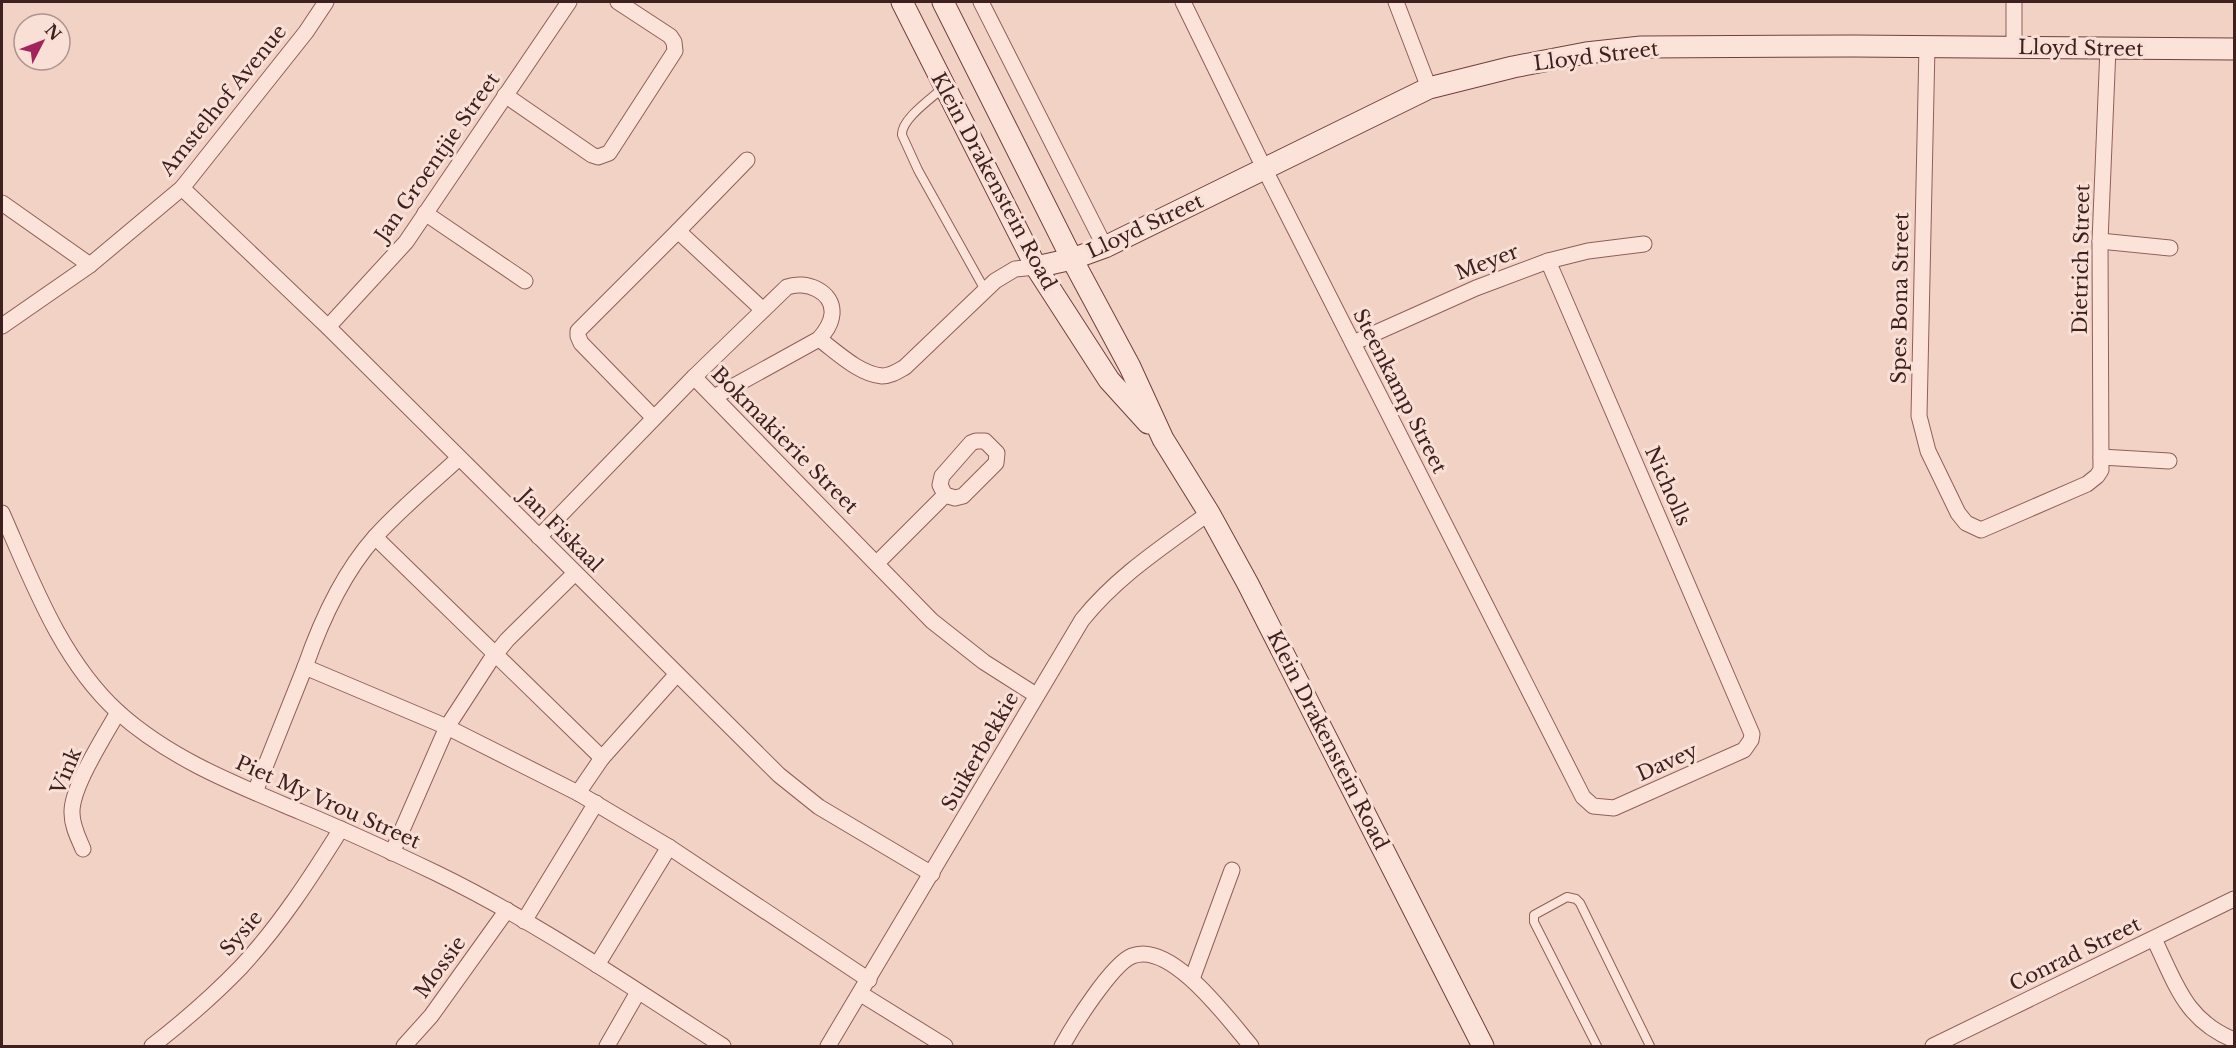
<svg xmlns="http://www.w3.org/2000/svg" width="2236" height="1048" viewBox="0 0 2236 1048" font-family="'Libre Baskerville',serif">
  <style>
    .lines { fill: none; stroke-linecap: round; stroke-linejoin: round }
    .lane-casing { stroke: #8f5f59; stroke-width: 10 }
    .street-casing { stroke: #8f5f59; stroke-width: 17 }
    .secondary-casing { stroke: #71403c; stroke-width: 23 }
    .lane { stroke: #fbe3da; stroke-width: 8 }
    .street { stroke: #fbe3da; stroke-width: 15 }
    .secondary { stroke: #fbe3da; stroke-width: 21 }
    .labels { text-anchor: middle; stroke-width: 6; stroke-linejoin: round; paint-order: stroke }
    .street-label { font-size: 20px; fill: #3e201e; stroke: #f8e0d6 }
  </style>
  <rect width="100%" height="100%" fill="#f2d2c5"/>
  <g class="lines">
    <defs>
      <g id="lane">
        <path d="M 944,87 C 932,98 901,119 902,135 L 918,170 L 985,290"/>
        <polyline points="1597,1046 1534,922 1534,915 1567,897 1576,899 1580,903 1650,1046"/>
      </g>
      <g id="street">
        <polyline points="981,2 1105,247"/>
        <polyline points="1183,2 1265,170 1583,797 1593,806 1614,808 1744,750 1751,740 1752,734 1548,261"/>
        <polyline points="1396,2 1429,88"/>
        <polyline points="2014,2 2014,47"/>
        <polyline points="1927,46 1919,416 1928,451 1958,513 1966,523 1981,530 2087,484 2097,476 2101,470 2100,241 2108,48"/>
        <polyline points="505,95 592,155 598,157 609,153 675,51 674,42 670,36 618,2"/>
        <polyline points="182,188 328,327 779,775 819,807 932,874"/>
        <polyline points="2,203 90,265"/>
        <polyline points="425,213 525,281"/>
        <polyline points="678,231 747,160"/>
        <polyline points="2100,241 2170,248"/>
        <polyline points="2,326 90,265 182,188 306,32 326,2"/>
        <polyline points="328,327 406,242 569,2"/>
        <path d="M 819,339 C 837,352 859,374 882,376 C 891,376 898,371 905,367 L 995,281 L 1015,269 L 1036,267"/>
        <polyline points="1353,343 1476,288 1548,261 1588,251 1644,244"/>
        <polyline points="694,377 932,621 984,662 1036,695"/>
        <polyline points="654,418 581,343 578,336 578,331 678,231 763,310"/>
        <polyline points="2101,457 2169,461"/>
        <path d="M 2,513 C 32,581 61,660 118,712 C 170,759 237,785 301,812 C 347,831 392,852 436,873 C 537,922 629,986 723,1046"/>
        <polyline points="375,537 602,758 677,674"/>
        <path d="M 539,537 L 694,377 L 787,287 C 805,280 834,291 832,314 C 831,324 826,331 819,339 L 714,397"/>
        <polyline points="877,563 945,495 940,485 942,476 971,443 976,441 985,441 997,453 996,463 963,496 955,498 945,495"/>
        <polyline points="575,573 507,640 490,661 447,727 578,793 669,847 869,980"/>
        <path d="M 305,667 C 321,621 342,574 375,537 C 400,509 431,484 459,458"/>
        <polyline points="255,792 305,667 447,727 392,853"/>
        <polyline points="578,793 602,758"/>
        <path d="M 83,849 C 78,837 72,826 72,813 C 71,787 105,736 118,712"/>
        <polyline points="524,921 596,803"/>
        <path d="M 2154,939 C 2176,984 2185,1020 2234,1040"/>
        <polyline points="597,965 669,847"/>
        <polyline points="1192,979 1232,870"/>
        <polyline points="861,994 945,1046"/>
        <path d="M 152,1046 C 183,1022 214,995 241,967 C 280,925 311,877 341,829"/>
        <polyline points="404,1046 431,1016 507,910"/>
        <polyline points="607,1046 638,992"/>
        <path d="M 828,1046 L 1082,620 C 1117,576 1164,546 1209,513"/>
        <path d="M 1062,1046 C 1073,1026 1112,964 1132,956 C 1171,940 1229,1020 1251,1046"/>
        <polyline points="1933,1046 2234,899"/>
      </g>
      <g id="secondary">
        <polyline points="902,2 1036,267 1109,380 1148,423"/>
        <polyline points="943,2 1072,259 1130,367 1163,439 1209,513 1248,584 1483,1046"/>
        <polyline points="1036,267 1072,259 1105,247 1429,88 1513,67 1586,53 1641,47 1853,46 2234,49"/>
      </g>
    </defs>
    <use href="#lane" class="lane-casing"/>
    <use href="#street" class="street-casing"/>
    <use href="#secondary" class="secondary-casing"/>
    <use href="#lane" class="lane"/>
    <use href="#street" class="street"/>
    <use href="#secondary" class="secondary"/>
  </g>
  <g class="labels">
    <g class="street-label">
      <text transform="translate(2081 48) rotate(1)" y="7">Lloyd Street</text>
      <text transform="translate(1596 56) rotate(-7)" y="7">Lloyd Street</text>
      <text transform="translate(223 100) rotate(-51)" y="7">Amstelhof Avenue</text>
      <text transform="translate(437 157) rotate(-55)" y="7">Jan Groentjie Street</text>
      <text transform="translate(994 181) rotate(62)" y="7">Klein Drakenstein Road</text>
      <text transform="translate(1145 226) rotate(-25)" y="7">Lloyd Street</text>
      <text transform="translate(2081 259) rotate(-89)" y="7">Dietrich Street</text>
      <text transform="translate(1487 262) rotate(-21)" y="7">Meyer</text>
      <text transform="translate(1900 298) rotate(-89)" y="7">Spes Bona Street</text>
      <text transform="translate(1400 391) rotate(63)" y="7">Steenkamp Street</text>
      <text transform="translate(785 440) rotate(45)" y="7">Bokmakierie Street</text>
      <text transform="translate(1668 486) rotate(66)" y="7">Nicholls</text>
      <text transform="translate(561 530) rotate(45)" y="7">Jan Fiskaal</text>
      <text transform="translate(1328 740) rotate(63)" y="7">Klein Drakenstein Road</text>
      <text transform="translate(980 751) rotate(-60)" y="7">Suikerbekkie</text>
      <text transform="translate(1667 762) rotate(-24)" y="7">Davey</text>
      <text transform="translate(66 771) rotate(-67)" y="7">Vink</text>
      <text transform="translate(328 802) rotate(24)" y="7">Piet My Vrou Street</text>
      <text transform="translate(241 933) rotate(-49)" y="7">Sysie</text>
      <text transform="translate(2075 954) rotate(-26)" y="7">Conrad Street</text>
      <text transform="translate(440 967) rotate(-54)" y="7">Mossie</text>
    </g>
  </g>
  <rect width="2236" height="1048" fill="none" stroke="#3e201e" stroke-width="6"/>
  <g transform="translate(42 42) rotate(48)"><circle r="28" fill="#f8e0d6" stroke="#ae938c" stroke-width="1.5"/>
  <path d="M0-4.5L10 22L0 15L-10 22Z" fill="#a3245b"/>
  <text y="-9" font-size="16" font-weight="bold" text-anchor="middle" fill="#3e201e">N</text>
  </g>
</svg>
